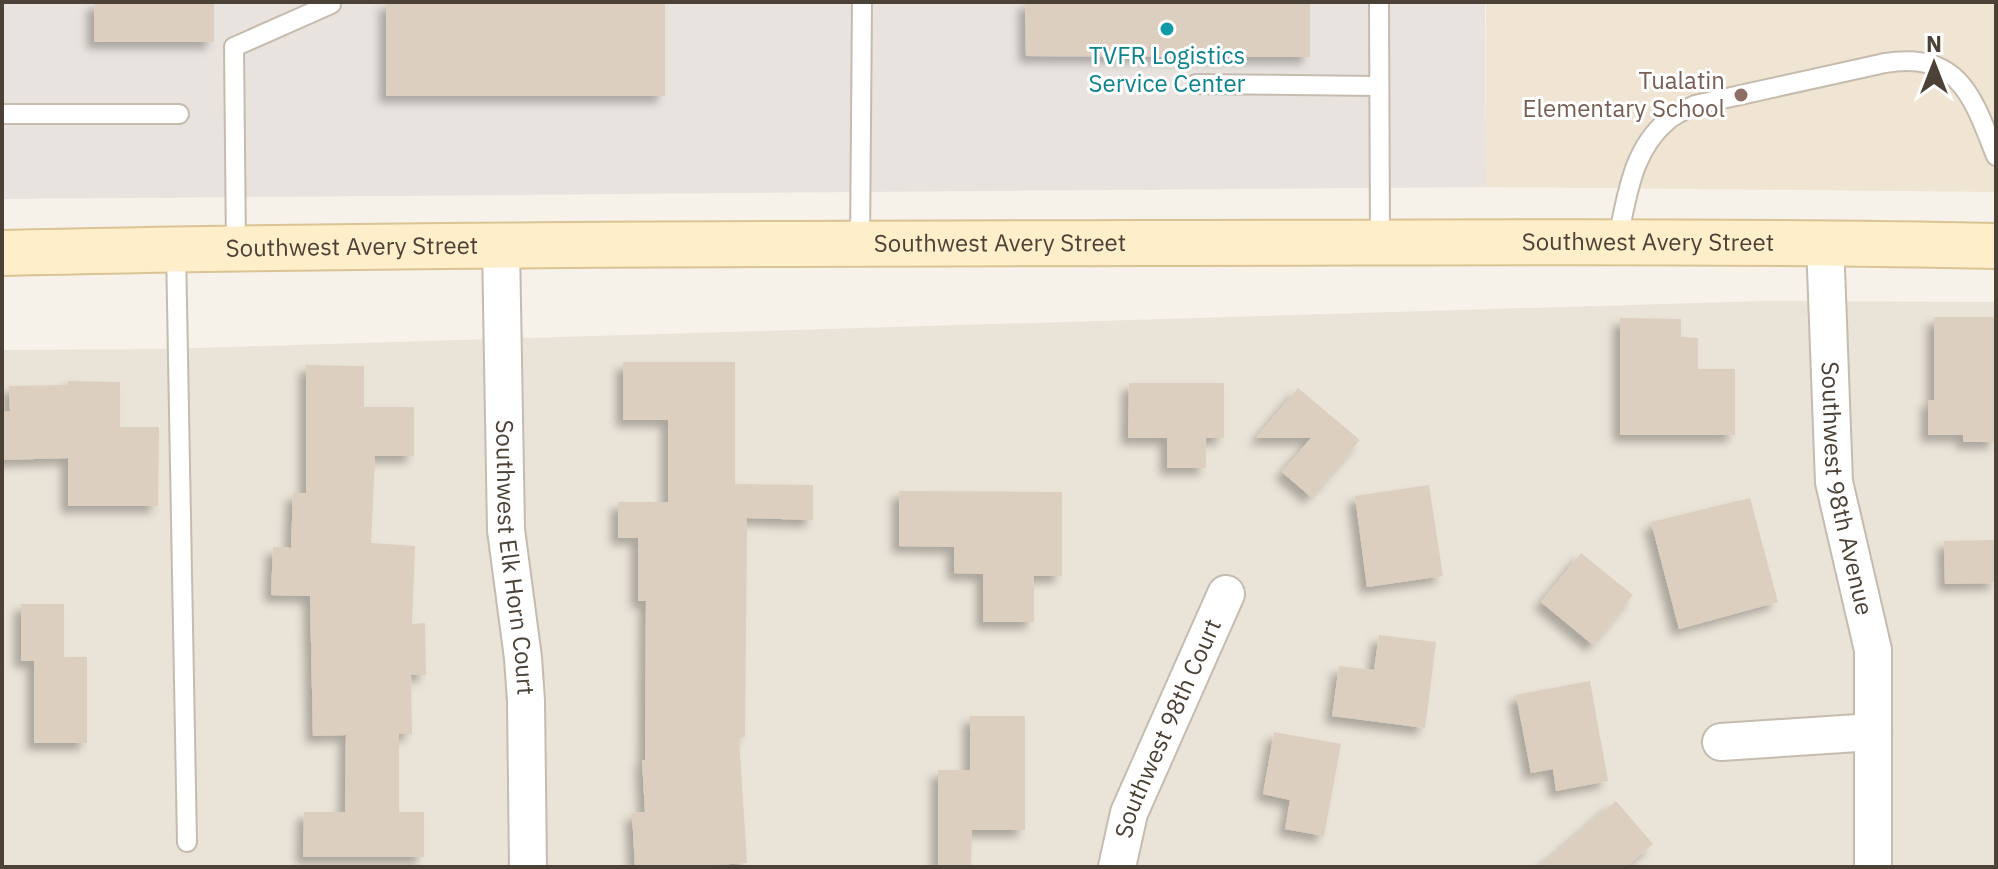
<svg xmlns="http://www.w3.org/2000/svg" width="1998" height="869" viewBox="0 0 1998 869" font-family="'IBM Plex Sans',sans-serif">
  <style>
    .residential { fill: #eae3d7 }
    .industrial { fill: #e8e3de }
    .education { fill: #f0e5d2 }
    .building { fill: #dccfc0; filter: url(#shadow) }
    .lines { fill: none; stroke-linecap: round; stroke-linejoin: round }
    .service-casing { stroke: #c5bbae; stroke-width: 22 }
    .minor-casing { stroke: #c5bbae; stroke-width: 40 }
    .secondary-casing { stroke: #dac395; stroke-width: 48 }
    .service { stroke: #fff; stroke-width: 18 }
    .minor { stroke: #fff; stroke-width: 36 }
    .secondary { stroke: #ffeeca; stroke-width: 44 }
    .culture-dot { fill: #0f9aa8; stroke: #fff; stroke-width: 3 }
    .education-dot { fill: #8d6e63; stroke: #fff; stroke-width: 3 }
    .labels { text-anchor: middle; stroke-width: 6; stroke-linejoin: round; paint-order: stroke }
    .culture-label { font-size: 24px; fill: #0d838f; stroke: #fff }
    .education-label { font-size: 24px; fill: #785e54; stroke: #fff; text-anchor: end }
    .street-label { font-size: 24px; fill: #4b4137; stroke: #fff }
  </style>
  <defs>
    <filter id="shadow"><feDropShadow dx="-7" dy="7" stdDeviation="4" flood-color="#0004"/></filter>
  </defs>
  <rect width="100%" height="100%" fill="#f6f1e9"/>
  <polygon class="residential" points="1763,301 1996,302 1996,867 2,867 2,350 161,349"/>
  <polygon class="industrial" points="2,2 1485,2 1486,187 2,199"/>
  <polygon class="education" points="1486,2 1996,2 1996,192 1486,187"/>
  <g class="building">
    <rect x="94" y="2" width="120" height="40"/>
    <rect x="386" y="2" width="279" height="94"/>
    <polygon points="1025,2 1310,2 1310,57 1026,56"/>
    <polygon points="1934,317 1996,317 1996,442 1963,442 1963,435 1928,435 1928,400 1934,400"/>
    <polygon points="1620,318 1681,319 1681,337 1698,338 1698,369 1735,369 1735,435 1620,435"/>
    <polygon points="623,362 735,362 735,484 813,485 813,520 747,518 745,737 739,737 747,863 681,867 635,867 632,813 645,812 642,760 645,760 646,601 638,601 638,538 618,538 618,502 668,502 668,420 623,420"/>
    <polygon points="306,365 364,366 364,407 414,407 414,456 375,456 371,543 415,546 412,624 425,623 426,675 411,675 412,734 399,734 399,812 424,812 424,857 303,857 304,812 345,812 346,735 313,736 310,596 271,595 273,547 291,548 293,493 306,493"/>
    <polygon points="68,381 120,382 120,427 159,427 158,506 68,506 68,458 2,460 2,411 10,411 9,386 68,385"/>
    <polygon points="1129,383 1224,383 1224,438 1206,438 1206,468 1167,468 1167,438 1128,438"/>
    <polygon points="1298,388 1360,440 1311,497 1282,472 1311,438 1256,438"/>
    <polygon points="1429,485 1443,576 1367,587 1355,496"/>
    <polygon points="899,491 1062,492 1062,576 1034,576 1034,622 983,622 983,574 954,573 954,547 899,546"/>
    <polygon points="1750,498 1778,602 1679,629 1651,522"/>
    <polygon points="1996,540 1996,583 1945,584 1944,541"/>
    <polygon points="1581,553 1633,595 1593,645 1541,602"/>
    <polygon points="21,604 64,604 64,657 87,657 87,743 34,743 34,661 21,661"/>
    <polygon points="1379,635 1436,642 1425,728 1332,716 1339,666 1374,670"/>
    <polygon points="1590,681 1608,781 1556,791 1553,769 1531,773 1516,695"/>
    <polygon points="970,716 1025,716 1025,830 972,830 971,867 938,867 938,770 970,770"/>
    <polygon points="1274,732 1341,744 1324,836 1285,829 1290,800 1263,794"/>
    <polygon points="1616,801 1653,844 1626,867 1539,867"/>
  </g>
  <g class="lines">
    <defs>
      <g id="service">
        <polyline points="1379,2 1380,243"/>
        <polyline points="1196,84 1379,86"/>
        <polyline points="2,114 179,114"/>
        <path d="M 1617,242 C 1627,199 1631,151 1667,121 C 1675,114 1685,110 1695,105 L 1885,63 C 1960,51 1973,98 1996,156"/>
        <polyline points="860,244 862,2"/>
        <polyline points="236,248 234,47 331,4 331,2"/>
        <polyline points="176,249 187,842"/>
      </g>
      <g id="minor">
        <path id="s1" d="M 1825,242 L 1834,482 L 1873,650 L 1873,867"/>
        <path id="s2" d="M 501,246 L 506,530 L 523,658 L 526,701 L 528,867"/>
        <polyline points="1721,742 1873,732"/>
        <path id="s3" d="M 1117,867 L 1129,813 L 1226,594"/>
      </g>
      <g id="secondary">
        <path id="s4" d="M 2,253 C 383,244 764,244 1144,243 C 1428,243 1712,240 1996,246"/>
      </g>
    </defs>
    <use href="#service" class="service-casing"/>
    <use href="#minor" class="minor-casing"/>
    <use href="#secondary" class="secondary-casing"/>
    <use href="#service" class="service"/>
    <use href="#minor" class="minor"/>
    <use href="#secondary" class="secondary"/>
  </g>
  <circle class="culture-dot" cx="1167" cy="29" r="8"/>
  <circle class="education-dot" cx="1741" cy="95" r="8"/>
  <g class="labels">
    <g class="culture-label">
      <text x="1167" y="64">TVFR Logistics<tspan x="1167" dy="28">Service Center</tspan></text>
    </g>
    <g class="education-label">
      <text x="1725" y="89">Tualatin<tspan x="1725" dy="28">Elementary School</tspan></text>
    </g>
    <g class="street-label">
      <text dy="8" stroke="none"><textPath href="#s4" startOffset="998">Southwest Avery Street</textPath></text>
      <text dy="8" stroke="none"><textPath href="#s4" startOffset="1646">Southwest Avery Street</textPath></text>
      <text dy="8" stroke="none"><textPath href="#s4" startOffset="350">Southwest Avery Street</textPath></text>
      <text dy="8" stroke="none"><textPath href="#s1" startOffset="248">Southwest 98th Avenue</textPath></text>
      <text dy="8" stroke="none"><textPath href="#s2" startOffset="312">Southwest Elk Horn Court</textPath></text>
      <text dy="8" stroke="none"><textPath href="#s3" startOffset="148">Southwest 98th Court</textPath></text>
    </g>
  </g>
  <rect width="1998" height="869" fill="none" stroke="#4b4137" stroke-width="8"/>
  <g transform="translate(1934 64)" stroke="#ffffff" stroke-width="6" paint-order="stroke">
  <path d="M0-6L14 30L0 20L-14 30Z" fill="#4b4137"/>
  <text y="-12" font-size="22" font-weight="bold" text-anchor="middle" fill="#4b4137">N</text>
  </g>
</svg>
